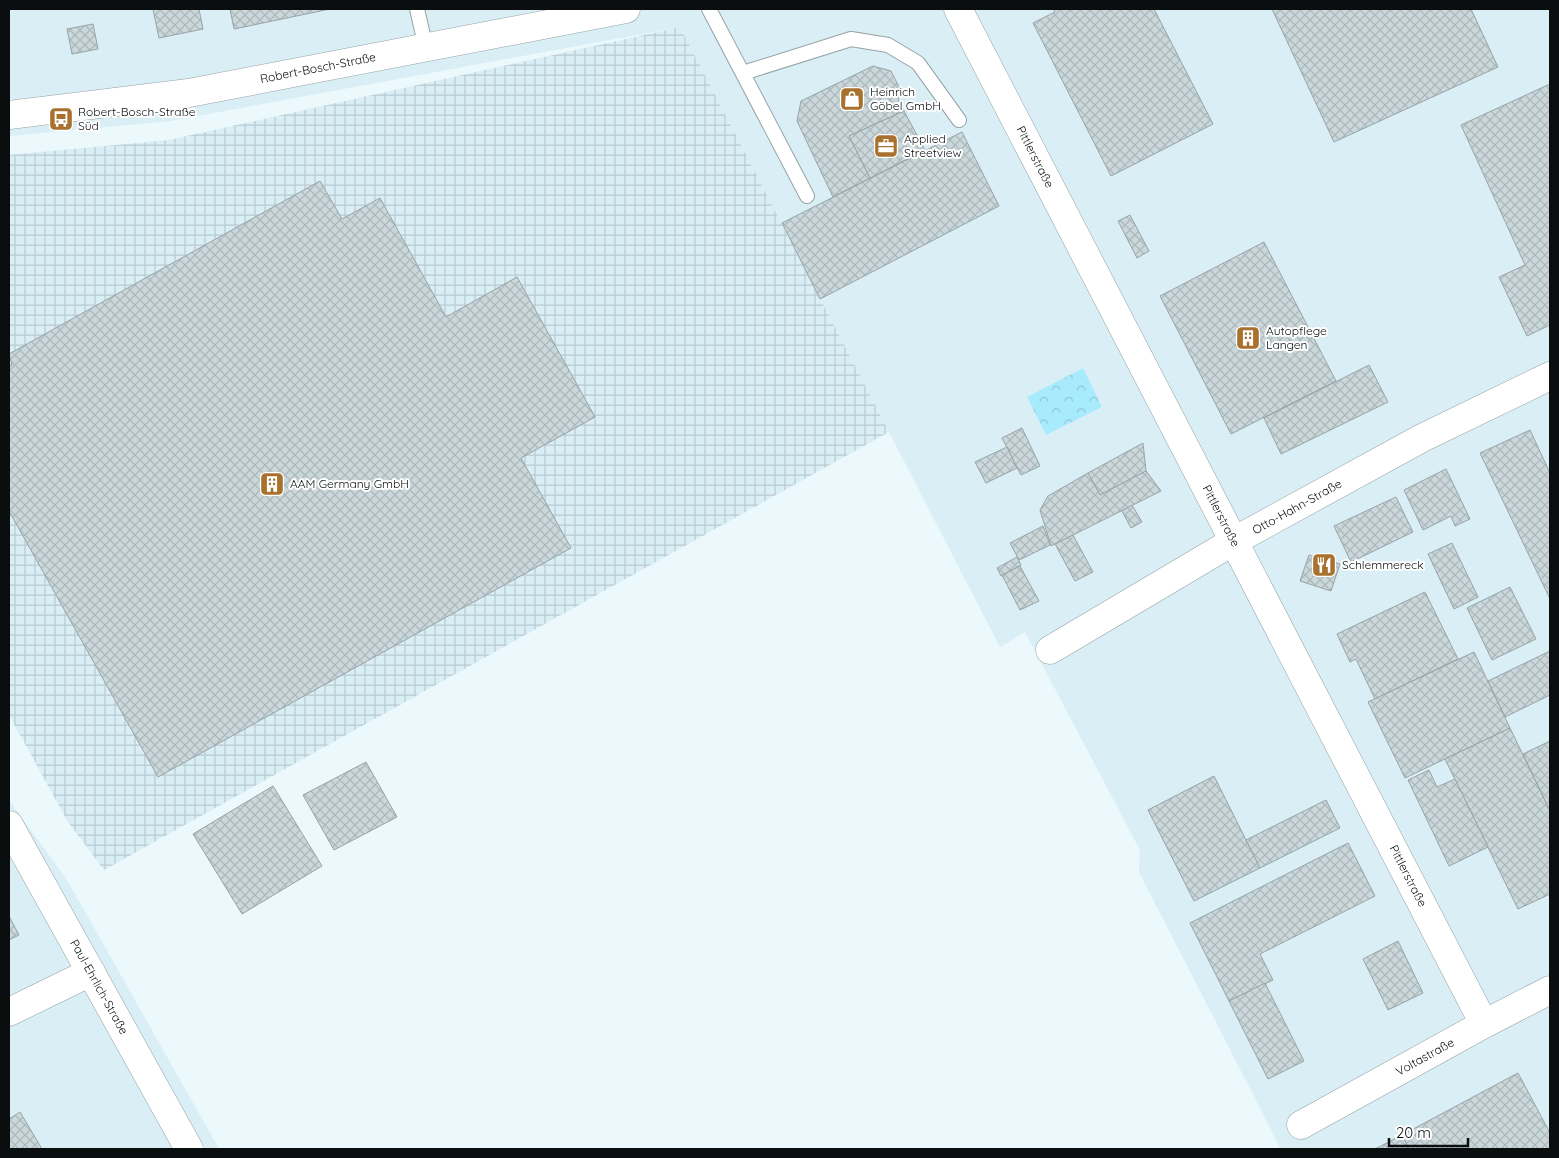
<svg xmlns="http://www.w3.org/2000/svg" width="1559" height="1158" viewBox="0 0 1559 1158" font-family="Quicksand,sans-serif">
  <style>
    .built { fill: #d9eef5 }
    .industrial { fill: url(#industrial-grid) }
    .park { fill: url(#park-crowns) }
    .building { fill: url(#building-cross-hatch); stroke: #97a4a7 }
    .lines { fill: none; stroke-linecap: round; stroke-linejoin: round }
    .lane-casing { stroke: #96a2a5; stroke-width: 16 }
    .street-casing { stroke: #96a2a5; stroke-width: 29 }
    .lane { stroke: #fff; stroke-width: 14 }
    .street { stroke: #fff; stroke-width: 28 }
    .labels { text-anchor: middle; stroke-width: 4; stroke-linejoin: round; paint-order: stroke }
    .street-label { font-size: 12px; fill: #0a0e0f; stroke: #fff }
    .poi-label { font-size: 12px; fill: #0a0e0f; stroke: #fff; text-anchor: start }
  </style>
  <defs>
    <pattern id="industrial-grid" width="8" height="8" patternUnits="userSpaceOnUse" patternTransform="scale(1.25)"><rect width="8" height="8" fill="#d9eef5"/><path d="M0 4h8M4 0v8" fill="none" stroke="#b9cbd1"/></pattern>
    <pattern id="park-crowns" width="20" height="18" patternUnits="userSpaceOnUse" patternTransform="scale(1.25)"><rect width="20" height="18" fill="#a8ebfd"/><path d="M2 6a3 3 0 1 1 6 0M12 15a3 3 0 1 1 6 0" fill="none" stroke="#8fc8d8"/></pattern>
    <pattern id="building-cross-hatch" width="8" height="8" patternUnits="userSpaceOnUse" patternTransform="scale(1.25)"><rect width="8" height="8" fill="#cbd8db"/><path d="M0 0l8 8M0 8l8-8" fill="none" stroke="#adb8bb"/></pattern>
  </defs>
  <rect width="100%" height="100%" fill="#ebf8fc"/>
  <g class="built">
    <polygon points="9,9 1550,9 1550,1149 1281,1149 1139,872 1140,850 1025,632 1000,647 680,27 170,121 9,136"/>
    <polygon points="9,800 67,880 219,1149 9,1149"/>
  </g>
  <polygon class="industrial" points="680,27 889,432 104,870 68,822 9,715 9,155 169,140"/>
  <polygon class="park" points="1083,368 1102,407 1046,435 1027,397"/>
  <g class="building">
    <polygon points="153,9 199,9 203,29 159,38"/>
    <polygon points="230,9 330,9 234,29"/>
    <polygon points="1053,9 1154,9 1213,124 1111,176 1033,23 1055,12"/>
    <polygon points="1272,9 1471,9 1498,67 1334,142"/>
    <polygon points="93,24 98,49 72,54 67,29"/>
    <polygon points="873,66 891,71 902,93 898,98 904,111 849,136 870,178 833,197 797,121 801,101"/>
    <polygon points="1550,84 1550,325 1527,336 1499,277 1525,265 1461,125"/>
    <polygon points="904,111 925,150 870,178 849,136"/>
    <polygon points="962,132 999,206 820,299 782,223"/>
    <polygon points="320,181 342,219 380,198 446,317 517,277 595,417 521,458 571,548 158,777 9,511 9,367 12,365 9,354"/>
    <polygon points="1130,215 1149,251 1137,258 1118,221"/>
    <polygon points="1264,242 1336,381 1231,434 1160,296"/>
    <polygon points="1369,365 1388,402 1281,454 1264,418"/>
    <polygon points="1022,428 1040,466 1021,475 1002,438"/>
    <polygon points="1530,430 1550,473 1550,599 1480,453"/>
    <polygon points="1143,443 1146,471 1100,495 1088,473"/>
    <polygon points="1007,447 1017,468 986,483 975,462"/>
    <polygon points="1446,469 1470,519 1455,526 1451,516 1423,530 1404,490"/>
    <polygon points="1146,471 1161,491 1051,546 1040,510 1048,496 1088,473 1100,495"/>
    <polygon points="1396,497 1413,532 1351,562 1334,526"/>
    <polygon points="1132,505 1142,522 1131,528 1122,511"/>
    <polygon points="1043,526 1050,545 1019,560 1010,543"/>
    <polygon points="1073,535 1093,572 1075,581 1055,544"/>
    <polygon points="1452,543 1478,597 1454,609 1428,554"/>
    <polygon points="1309,555 1340,564 1331,591 1300,581"/>
    <polygon points="1017,557 1021,565 1001,576 997,568"/>
    <polygon points="1020,566 1039,601 1020,610 1002,575"/>
    <polygon points="1510,587 1536,639 1492,660 1467,608"/>
    <polygon points="1425,592 1458,659 1375,699 1356,659 1350,662 1337,634"/>
    <polygon points="1550,651 1550,695 1505,717 1488,681"/>
    <polygon points="1474,652 1510,728 1405,778 1368,702"/>
    <polygon points="1510,728 1550,811 1550,894 1518,909 1445,759"/>
    <polygon points="1550,741 1550,811 1523,754"/>
    <polygon points="366,762 397,817 334,850 303,795"/>
    <polygon points="1429,770 1437,787 1455,779 1488,847 1449,866 1408,780"/>
    <polygon points="1214,776 1260,868 1194,901 1148,810"/>
    <polygon points="273,786 322,866 242,914 193,834"/>
    <polygon points="1326,800 1340,828 1260,868 1246,840"/>
    <polygon points="1348,843 1375,896 1260,954 1273,980 1229,1001 1190,923"/>
    <polygon points="9,916 19,935 9,940"/>
    <polygon points="1398,941 1423,993 1388,1010 1363,959"/>
    <polygon points="1265,983 1304,1061 1268,1079 1229,1001"/>
    <polygon points="1518,1073 1550,1133 1550,1149 1409,1149 1402,1135"/>
    <polygon points="20,1112 42,1149 9,1149 9,1119"/>
    <polygon points="1402,1135 1409,1149 1375,1149"/>
  </g>
  <g class="lines">
    <defs>
      <g id="lane">
        <polyline points="417,9 426,48"/>
        <polyline points="709,9 807,196"/>
        <polyline points="743,73 851,39 888,45 918,63 959,120"/>
      </g>
      <g id="street">
        <polyline points="958,9 1484,1024"/>
        <polyline points="9,115 189,93 626,9"/>
        <polyline points="1050,650 1234,541 1422,438 1550,376"/>
        <polyline points="9,825 189,1149"/>
        <polyline points="9,1012 91,972"/>
        <polyline points="1301,1125 1484,1024 1550,990"/>
      </g>
    </defs>
    <use href="#lane" class="lane-casing"/>
    <use href="#street" class="street-casing"/>
    <use href="#lane" class="lane"/>
    <use href="#street" class="street"/>
  </g>
  <defs>
    <symbol id="shop-square" viewBox="-11 -11 22 22"><rect x="-9" y="-9" width="18" height="18" rx="4" fill="#a9712e" stroke="#fff"/><path d="M-5-2.5h2.3a2.7 3.5 0 0 1 5.4 0H5L5.5 6h-11ZM-1.5-2.5h3a1.5 2.3 0 0 0-3 0Z" fill="#fff"/></symbol>
    <symbol id="bus-square" viewBox="-11 -11 22 22"><rect x="-9" y="-9" width="18" height="18" rx="4" fill="#a9712e" stroke="#fff"/><path d="M-5-6H5V4H4V6H2V4H-2V6H-4V4H-5ZM-3.5-4V0h7V-4ZM-3.5 1.2v1.5H-2V1.2ZM2 1.2v1.5H3.5V1.2Z" fill="#fff"/></symbol>
    <symbol id="office-square" viewBox="-11 -11 22 22"><rect x="-9" y="-9" width="18" height="18" rx="4" fill="#a9712e" stroke="#fff"/><path d="M-6-3h4V-5.5h4V-3h4V5H-6ZM-1-4.5V-3h2v-1.5ZM-6 0V1H6V0Z" fill="#fff"/></symbol>
    <symbol id="building-square" viewBox="-11 -11 22 22"><rect x="-9" y="-9" width="18" height="18" rx="4" fill="#a9712e" stroke="#fff"/><path d="M-4-6H4V6H1V3H-1V6H-4ZM-2.5-4.3h1.7v1.8h-1.7ZM.8-4.3h1.7v1.8H.8ZM-2.5-1h1.7V.8h-1.7ZM.8-1h1.7V.8H.8Z" fill="#fff"/></symbol>
    <symbol id="restaurant-square" viewBox="-11 -11 22 22"><rect x="-9" y="-9" width="18" height="18" rx="4" fill="#a9712e" stroke="#fff"/><path d="M-5-6h1v4h1v-4h1v4h1v-4h1v5L-1.5 .5V6h-2V.5L-5-1ZM5-6V6H3V1.5H1.5Q1.5-4 5-6Z" fill="#fff"/></symbol>
  </defs>
  <g fill-rule="evenodd">
    <use href="#shop-square" x="838" y="85" width="28" height="28"/>
    <use href="#bus-square" x="47" y="105" width="28" height="28"/>
    <use href="#office-square" x="872" y="132" width="28" height="28"/>
    <use href="#building-square" x="1234" y="324" width="28" height="28"/>
    <use href="#building-square" x="258" y="470" width="28" height="28"/>
    <use href="#restaurant-square" x="1310" y="551" width="28" height="28"/>
  </g>
  <g class="labels">
    <g class="street-label">
      <text transform="translate(318 68) rotate(-11)" y="4">Robert-Bosch-Straße</text>
      <text transform="translate(1035 157) rotate(63)" y="4">Pittlerstraße</text>
      <text transform="translate(1297 507) rotate(-29)" y="4">Otto-Hahn-Straße</text>
      <text transform="translate(1221 516) rotate(63)" y="4">Pittlerstraße</text>
      <text transform="translate(1408 876) rotate(63)" y="4">Pittlerstraße</text>
      <text transform="translate(99 987) rotate(61)" y="4">Paul-Ehrlich-Straße</text>
      <text transform="translate(1425 1057) rotate(-29)" y="4">Voltastraße</text>
    </g>
    <g class="poi-label">
      <text x="870" y="96">Heinrich<tspan x="870" dy="14">Göbel GmbH</tspan></text>
      <text x="78" y="116">Robert-Bosch-Straße<tspan x="78" dy="14">Süd</tspan></text>
      <text x="904" y="143">Applied<tspan x="904" dy="14">Streetview</tspan></text>
      <text x="1266" y="335">Autopflege<tspan x="1266" dy="14">Langen</tspan></text>
      <text x="290" y="488">AAM Germany GmbH</text>
      <text x="1342" y="569">Schlemmereck</text>
    </g>
  </g>
  <rect width="1559" height="1158" fill="none" stroke="#0a0e0f" stroke-width="20"/>
  <path d="M1389 1138v8h79v-8" fill="none" stroke="#0a0e0f" stroke-width="2.5"/>
  <text x="1396" y="1138" font-size="15" fill="#0a0e0f" stroke="#ffffff" stroke-width="4" paint-order="stroke">20 m</text>
</svg>
